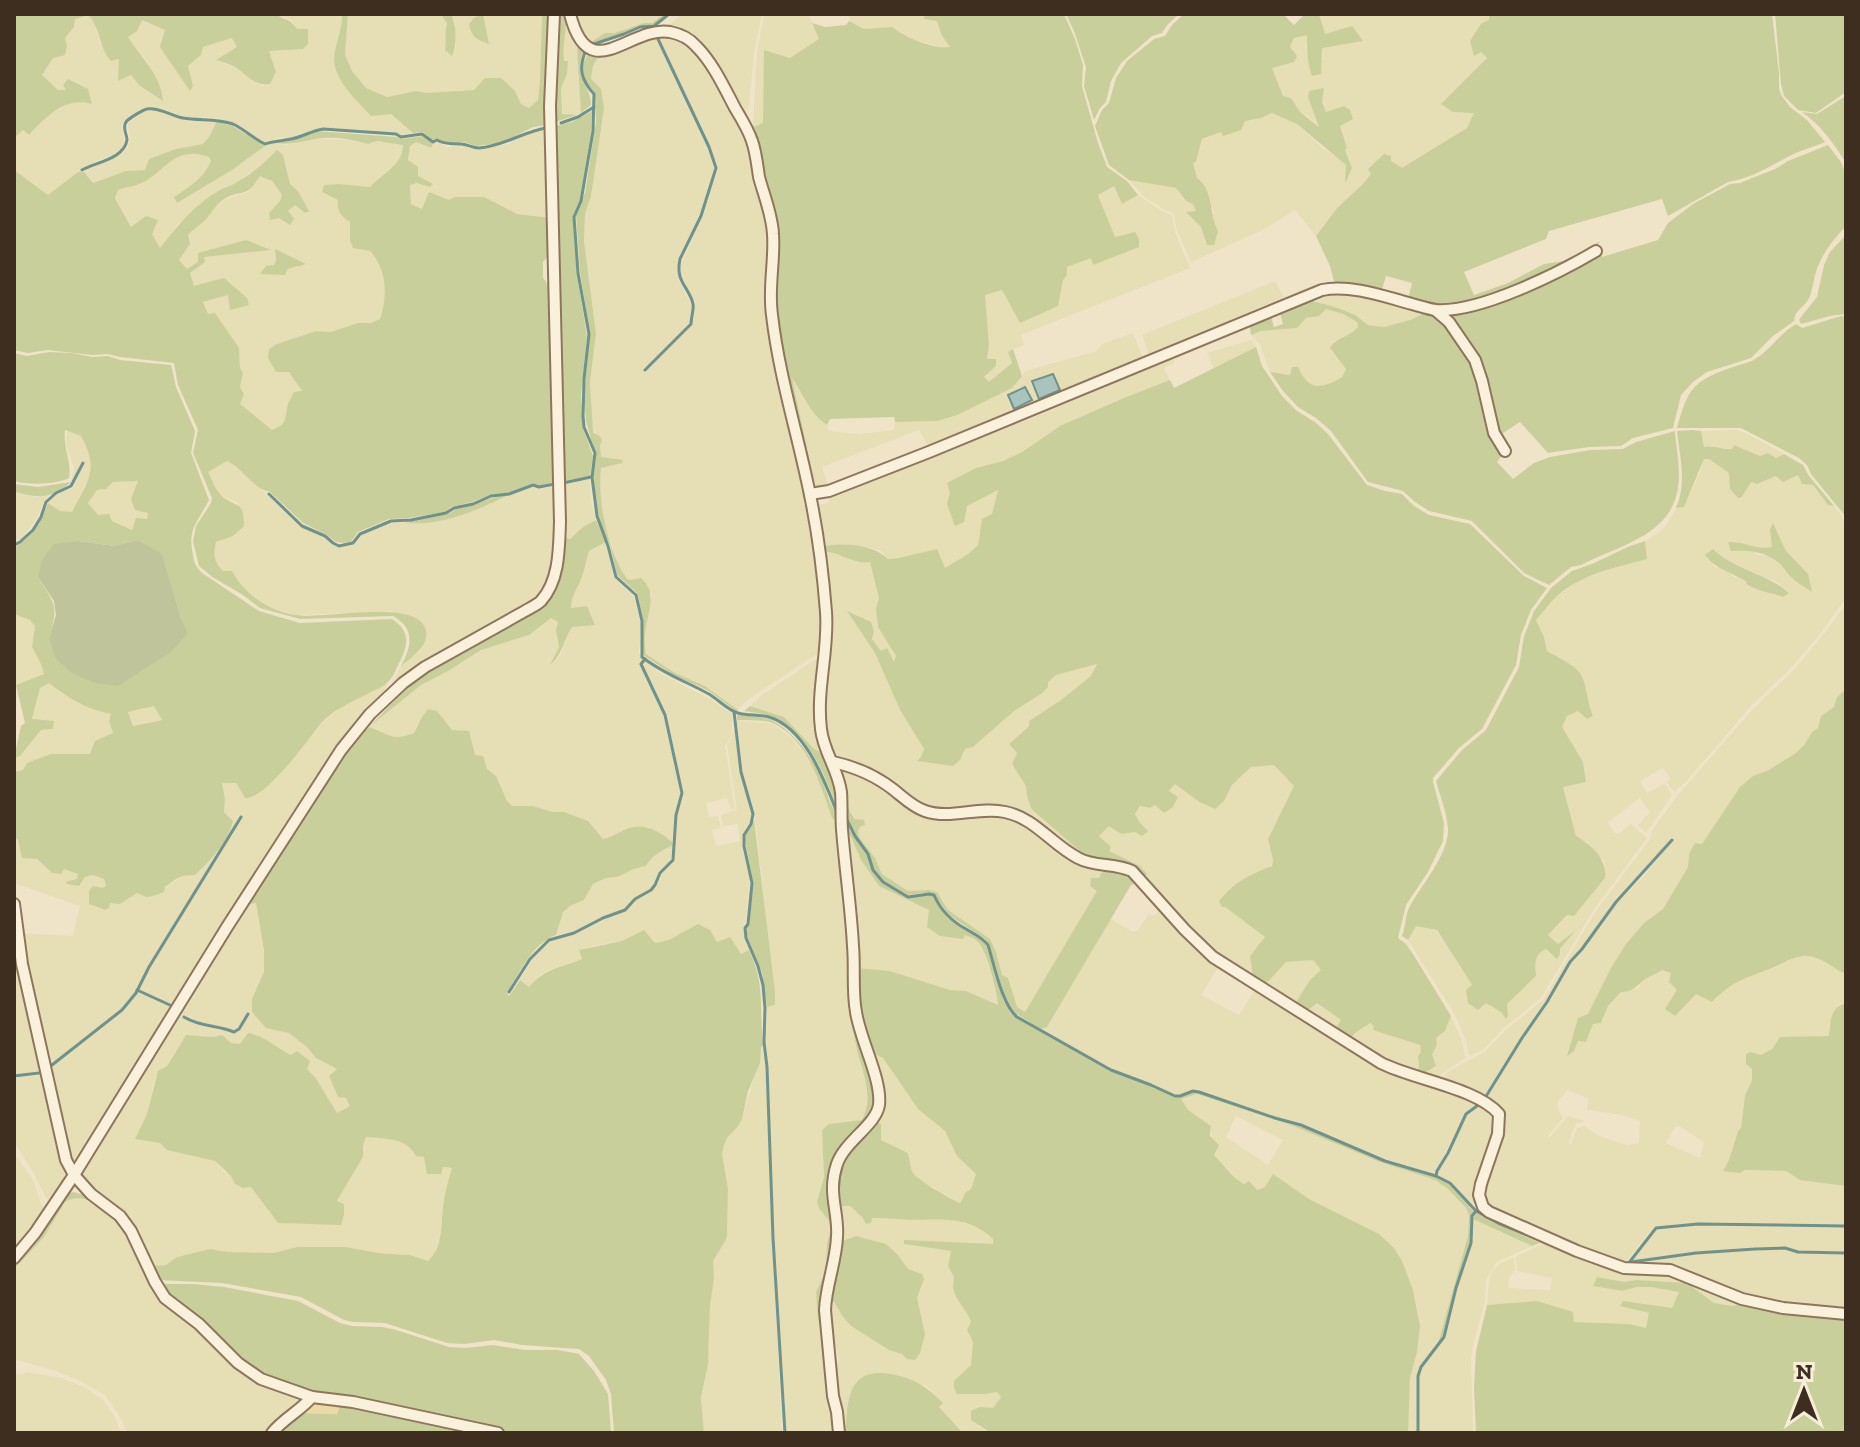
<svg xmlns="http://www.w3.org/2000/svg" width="1860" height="1447" viewBox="0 0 1860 1447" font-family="'Zilla Slab',serif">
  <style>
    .farmland { fill: #e6deb5; fill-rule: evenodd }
    .green { fill: #c9cf9b; fill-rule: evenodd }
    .sand { fill: #ecd9a5 }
    .cemetery { fill: #bfc49a }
    .water { fill: #a9c4bc; stroke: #6f938a; stroke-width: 2 }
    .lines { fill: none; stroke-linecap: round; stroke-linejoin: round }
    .stream { stroke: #6f938a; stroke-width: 3 }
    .street-casing { stroke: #8d765c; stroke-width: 14 }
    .street { stroke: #faf1dc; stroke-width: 10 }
  </style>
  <rect width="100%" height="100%" fill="#f0e4c8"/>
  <g class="farmland">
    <polygon points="88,14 95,22 100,44 119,58 119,81 131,75 139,85 149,64 128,37 142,20 165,30 193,86 188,66 201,55 203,47 232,38 238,47 217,60 236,68 251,80 262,86 270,84 276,72 269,51 303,49 297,29 291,20 279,16 277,14 342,14 341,33 334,55 338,75 391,114 413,133 401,135 395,132 388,134 357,130 320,128 289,138 280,137 265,143 237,124 217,118 189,117 150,108 143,109 134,115 122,124 124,143 118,153 94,162 48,195 14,170 14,138 23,130 29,135 50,114 70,103 80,101 91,104 66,90 58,90 42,75 53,58 67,45 65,38 74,27 75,19"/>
    <polygon points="348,14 441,14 447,25 445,30 447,41 456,47 455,21 451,14 542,14 540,80 538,100 529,108 521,104 515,91 474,90 426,93 416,91 387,97 365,88 352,71 345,55"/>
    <polygon points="576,14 664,14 652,23 644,23 614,33 605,33 587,44 581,37"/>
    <polygon points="682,14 762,14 754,53 749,106 746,113 743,114 706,54 665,29"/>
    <polygon points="764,14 808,14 820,39 790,58 765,51 763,123 753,127 757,52"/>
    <polygon points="851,14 925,14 925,19 937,21 941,34 951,46 944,48 915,40 900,33 891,27 864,29 849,21"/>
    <polygon points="1319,14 1489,14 1489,20 1475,56 1481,51 1487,58 1473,73 1453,112 1474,113 1467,128 1402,169 1391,161 1371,173 1361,187 1338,207 1316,236 1295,210 1263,230 1191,262 1177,231 1174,214 1163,209 1144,197 1129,180 1176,188 1185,201 1193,203 1196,212 1187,213 1201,227 1207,245 1214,212 1197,178 1193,163 1196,162 1202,140 1245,121 1261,118 1272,113 1297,124 1324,149 1339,158 1346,165 1346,180 1350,160 1344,150 1347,148 1340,125 1344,106 1326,113 1322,102 1308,97 1321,129 1309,117 1300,112 1291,98 1283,96 1272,68 1290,47 1294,38 1308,34 1306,49 1323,60 1322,48 1324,34"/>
    <polygon points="567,18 573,43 577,46 578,55 581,113 577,115 562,115 561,88 563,83 563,38"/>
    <polygon points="671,36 689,45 707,68 741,125 747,146 753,185 767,219 770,251 765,305 768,327 794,454 805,494 821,590 823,650 755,695 744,703 738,710 705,686 675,673 646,654 645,631 652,594 631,580 626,579 619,568 604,523 599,486 601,468 621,463 601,458 596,435 593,433 591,426 590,382 596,334 584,241 585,214 591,197 599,136 595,84 591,79 592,69 597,58 601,55 614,54 640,41 656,38 708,148 714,169 699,218 678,263 679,281 691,304 689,325 644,371 645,372 692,324 692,314 694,308 693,301 681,277 681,264 703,216 717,168 710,147 659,37"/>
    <polygon points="154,110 189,120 217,121 209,137 203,144 176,149 163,155 145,170 126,171 93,183 84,172 123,153 128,147 130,139 128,126 130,121 146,111"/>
    <polygon points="548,130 551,218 517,214 501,207 449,200 422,210 411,204 410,185 417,183 430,186 418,176 408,160 410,146 416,142 430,148 433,143 438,143 447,147 463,145 470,149 486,148 508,144 520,137 536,131"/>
    <path d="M 316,139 L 356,140 L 368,144 L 377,141 L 404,145 L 404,151 L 397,164 L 379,177 L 370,187 L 339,184 L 322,192 L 338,200 L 338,210 L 341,216 L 350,222 L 350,241 L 353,247 L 370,251 L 380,264 L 386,289 L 386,303 L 380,319 L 371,323 L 358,323 L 331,332 L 316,331 L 278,344 L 289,372 L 302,391 L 288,403 L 287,417 L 282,426 L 272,431 L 240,404 L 240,387 L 243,373 L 240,369 L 239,348 L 208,314 L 203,302 L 228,295 L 231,310 L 247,298 L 194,286 L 190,272 L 204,262 L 203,257 L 269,250 L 198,253 L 198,262 L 187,270 L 178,260 L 190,244 L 187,235 L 192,230 L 204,221 L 209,214 L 223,200 L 248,192 L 260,175 L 272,181 L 282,195 L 280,201 L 269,213 L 288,211 L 295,205 L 298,191 L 290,184 L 283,155 L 276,151 L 258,170 L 249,173 L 238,182 L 220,190 L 178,224 L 160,249 L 152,234 L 132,228 L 115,197 L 118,190 L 128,186 L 140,185 L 175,157 L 186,153 L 209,157 L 211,161 L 208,169 L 197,181 L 174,197 L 177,203 L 232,170 L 265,146 L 275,143 L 286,145 ZM 275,250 L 299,267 L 288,269 L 266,266 L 274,265 L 276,260 Z"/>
    <polygon points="1114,186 1122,203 1138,195 1162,211 1172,215 1175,232 1190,268 1021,335 1024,345 1008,352 1012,363 989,383 984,377 996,366 987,359 989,345 984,295 1002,290 1020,323 1063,280 1067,267 1091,257 1093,264 1115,237 1098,194"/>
    <polygon points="1275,281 1284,297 1149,354 1142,335"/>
    <polygon points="1329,294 1348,294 1371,297 1427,312 1410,320 1384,327 1368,325 1355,315 1338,308 1316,302"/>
    <polygon points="1326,309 1343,314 1357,322 1359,327 1354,332 1334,341 1330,348 1346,369 1342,377 1320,387 1310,385 1302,377 1270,372 1260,345 1251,335 1261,331 1297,328 1306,318 1319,316"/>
    <polygon points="1133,333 1142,356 1130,362 1129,367 929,447 919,430 822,467 829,487 815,487 812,482 809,458 791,374 807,404 822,422 827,425 828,431 860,434 894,430 895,422 938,421 957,415 990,397 1022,376 1025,371 1097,351 1102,344"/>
    <polygon points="1251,340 1256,347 1214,369 1207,353"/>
    <polygon points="1173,358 1174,363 1164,368 1170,380 1126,397 1060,426 1022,452 1003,461 976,468 947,483 967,506 998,489 992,514 979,533 978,545 968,554 945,568 899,558 888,559 881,551 866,547 840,545 820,547 817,505 828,503 829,499 1030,419"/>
    <polygon points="67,430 81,436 90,452 92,471 72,512 60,511 48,503 57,494 72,488 85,462 84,460 82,462 71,482 74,468 66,445"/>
    <polygon points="1737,430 1746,433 1784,454 1776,458 1768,453 1760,456 1735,445 1732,449 1721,450 1712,446 1704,447 1701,431"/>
    <path d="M 1703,459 L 1709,459 L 1730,473 L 1730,489 L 1742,497 L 1751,482 L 1758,484 L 1776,476 L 1798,475 L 1813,485 L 1828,505 L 1834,506 L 1840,513 L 1846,526 L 1846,598 L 1820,634 L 1789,670 L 1751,706 L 1686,782 L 1674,792 L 1667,782 L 1670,779 L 1663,768 L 1640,781 L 1647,793 L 1665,784 L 1672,795 L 1646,833 L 1638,825 L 1650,812 L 1640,798 L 1608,822 L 1614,833 L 1620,833 L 1631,824 L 1647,838 L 1593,911 L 1541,998 L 1505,1027 L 1484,1049 L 1469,1056 L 1465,1038 L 1455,1015 L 1408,940 L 1416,926 L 1436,930 L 1472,985 L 1486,1003 L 1501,1012 L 1506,1018 L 1508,1016 L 1507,1004 L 1536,976 L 1536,958 L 1540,952 L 1546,949 L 1552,956 L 1560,950 L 1571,934 L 1558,944 L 1548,935 L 1568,915 L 1574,916 L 1605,878 L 1604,861 L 1586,842 L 1576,837 L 1563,786 L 1586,782 L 1583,762 L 1562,727 L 1567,716 L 1578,711 L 1587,719 L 1593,716 L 1588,706 L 1587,696 L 1567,662 L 1547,651 L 1544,637 L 1536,620 L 1552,600 L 1578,581 L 1613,568 L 1647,559 L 1645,541 L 1660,532 L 1669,521 L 1676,508 L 1684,507 L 1701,470 ZM 1770,529 L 1777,531 L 1786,551 L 1811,591 L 1788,575 L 1782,566 L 1769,556 L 1758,555 L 1740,541 L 1754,548 L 1773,547 ZM 1713,550 L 1722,558 L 1776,582 L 1789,592 L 1783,597 L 1751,587 L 1740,578 L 1734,577 L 1728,572 L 1713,566 Z"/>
    <polygon points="227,461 236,465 301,527 315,532 333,545 339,547 354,545 362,534 387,523 428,523 460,515 532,487 539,489 555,487 556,534 553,565 547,580 532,603 389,692 390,687 401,666 426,641 391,611 295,615 267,606 253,597 239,584 232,571 223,571 216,564 214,552 216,542 233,536 239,504 219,494 207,472"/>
    <polygon points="590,479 591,501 596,520 583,527 570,539 563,538 563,485"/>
    <polygon points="138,481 148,512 147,519 133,530 98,515 88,503 97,490 106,489 113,482"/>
    <polygon points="14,491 35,497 49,495 43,503 37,518 21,540 14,543"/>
    <polygon points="606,542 614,577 634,597 641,622 639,653 643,660 640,664 664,717 670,740 681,793 675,813 672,842 649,827 634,827 621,831 613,837 603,840 588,821 564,812 553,812 533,806 512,806 507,801 496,776 487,769 483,757 475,756 436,711 417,725 414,733 403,737 389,738 380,731 369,727 421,685 448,671 481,650 529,635 551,618 558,622 557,638 559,647 551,664 555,662 561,654 568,633 572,626 571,600 578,584 582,579 589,551"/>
    <polygon points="821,551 829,551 842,555 853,561 870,561 880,598 876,609 878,627 896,656 894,663 881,651 872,639 863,620 857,615 848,613 875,653 900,710 924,749 921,757 918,761 960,760 965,749 973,747 1014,711 1041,694 1048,682 1056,675 1098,663 1092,676 1061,700 1029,721 1029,725 1009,744 1017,753 1012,764 1026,786 1027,796 1031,808 1093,860 1078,857 1031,818 918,806 874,771 865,766 837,760 831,755 823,732"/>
    <path d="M 1846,604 L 1846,689 L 1837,697 L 1834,707 L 1821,716 L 1818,728 L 1812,732 L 1804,745 L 1796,753 L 1769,770 L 1753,776 L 1740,787 L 1702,844 L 1689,854 L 1688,867 L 1663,909 L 1644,923 L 1577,1041 L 1586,1042 L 1593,1024 L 1601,1023 L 1608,1006 L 1621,992 L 1638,988 L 1645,979 L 1663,970 L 1671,973 L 1696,994 L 1712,1002 L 1723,991 L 1741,979 L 1774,968 L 1799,956 L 1812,957 L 1827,961 L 1842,972 L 1846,974 L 1846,1003 L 1840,1004 L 1829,1024 L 1829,1037 L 1781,1037 L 1772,1049 L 1761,1055 L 1751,1052 L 1752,1081 L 1745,1095 L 1741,1128 L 1738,1131 L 1729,1160 L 1723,1170 L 1740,1173 L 1745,1170 L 1786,1171 L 1801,1180 L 1846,1186 L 1846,1224 L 1697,1223 L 1654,1227 L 1624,1264 L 1571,1245 L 1489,1208 L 1483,1194 L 1503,1124 L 1486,1100 L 1523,1038 L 1549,1002 L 1571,963 L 1599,929 L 1617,903 L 1643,877 L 1673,840 L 1671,839 L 1614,902 L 1574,957 L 1569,961 L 1545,1002 L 1521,1037 L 1510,1058 L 1484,1099 L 1438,1081 L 1451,1070 L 1484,1052 L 1508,1028 L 1543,1000 L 1595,912 L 1650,839 L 1651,832 L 1676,797 L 1753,709 L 1792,672 L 1823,635 ZM 1568,1090 L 1589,1099 L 1587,1110 L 1623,1115 L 1640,1121 L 1639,1143 L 1629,1145 L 1617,1142 L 1597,1135 L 1585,1126 L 1577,1128 L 1571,1144 L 1568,1143 L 1576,1124 L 1585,1121 L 1568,1116 L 1550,1137 L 1547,1137 L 1563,1118 L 1558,1109 L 1558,1101 ZM 1679,1126 L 1704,1142 L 1700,1158 L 1666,1143 L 1675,1127 Z"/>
    <polygon points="14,614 31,620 35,626 32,647 41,664 44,674 16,685 14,675"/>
    <polygon points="822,655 824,755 813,748 784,717 750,706 762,695"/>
    <polygon points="645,662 663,675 712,700 732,714 732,730 730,739 725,746 735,809 731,809 727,798 706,803 709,817 718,816 721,827 712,830 716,846 740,841 738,824 723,826 721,815 737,810 727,745 731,740 735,724 740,771 752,816 750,822 745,829 742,840 750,878 746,920 743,928 749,950 741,954 717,943 678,935 669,940 655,943 644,930 622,941 597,945 579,950 582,959 546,971 538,977 529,987 520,980 533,958 543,946 550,941 575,933 626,910 636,899 657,885 661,873 672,864 674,858 677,815 684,794 666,714 643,664"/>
    <polygon points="49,683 62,694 101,712 111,714 109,721 113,733 90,754 51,754 28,763 24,770 14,772 14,758 20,756 41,730 53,729 32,720 40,688"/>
    <polygon points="387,684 385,690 386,696 371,711 79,1161 71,1159 68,1154 49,1068 20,933 73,936 80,906 17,884 14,867 14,837 18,840 23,858 37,859 52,873 64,869 78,874 77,879 68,881 65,885 68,886 85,877 93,875 104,879 106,885 102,888 95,907 105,910 109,903 116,903 137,893 142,894 165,888 183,876 195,875 218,849 232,827 233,821 224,812 225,799 222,783 236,783 242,794 273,782 324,721 344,705"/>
    <polygon points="155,705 163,719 133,726 128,712"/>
    <polygon points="737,720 773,724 792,738 806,756 820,779 832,818 837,822 850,963 849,1004 852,1024 865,1077 867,1096 866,1113 862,1120 829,1124 822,1130 824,1177 817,1203 819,1208 829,1221 831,1228 827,1244 826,1271 816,1292 817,1304 835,1433 786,1433 774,1238 766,1036 767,1007 775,1005 775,992 767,939 763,888 754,813 747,794 743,771"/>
    <polygon points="1274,765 1294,786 1268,839 1273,860 1271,866 1225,907 1265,937 1250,956 1253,977 1217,955 1109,851 1099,836 1109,826 1140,823 1135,814 1140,806 1149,808 1155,805 1164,813 1173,807 1178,797 1169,791 1175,784 1198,801 1224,801 1232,785 1251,767"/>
    <polygon points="843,767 862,772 915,809 981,812 1017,817 1077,860 1113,867 1100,878 1091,879 1090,886 1098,891 1025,1012 1017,1008 1002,975 993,944 986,936 954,915 948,910 942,898 929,890 908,891 882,874 875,858 859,837 858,831 861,826 847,806 841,777 841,770"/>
    <polygon points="847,835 849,835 861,860 879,886 929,910 930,912 965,935 977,940 983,951 997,991 999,1005 966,991 950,990 890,971 856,968"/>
    <polygon points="673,845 673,855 668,863 659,871 654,886 635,897 625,908 573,932 556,935 563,912 570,906 584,900 593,884 606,878 617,877 634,869 646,866 650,859 657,853"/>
    <polygon points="256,902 265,960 264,972 252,999 289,1033 307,1047 316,1058 337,1069 329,1076 338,1097 346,1098 351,1106 337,1113 315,1077 307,1069 292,1055 279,1050 256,1034 248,1034 241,1044 231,1043 214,1037 200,1035 175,1051 167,1066 155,1078 147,1114 136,1139 160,1143 168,1150 215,1161 224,1172 251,1187 278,1223 305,1223 337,1202 363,1157 363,1146 366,1137 396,1139 443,1167 452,1168 443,1201 440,1238 433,1257 428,1261 410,1255 297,1247 273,1253 228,1252 210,1249 177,1257 166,1265 151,1266 142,1245 86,1184 82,1173 111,1125 182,1014 249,904"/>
    <polygon points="1160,908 1220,964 1201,995 1239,1015 1257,987 1387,1068 1480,1102 1468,1110 1464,1114 1435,1174 1386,1159 1301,1123 1275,1117 1199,1091 1192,1089 1181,1095 1174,1095 1150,1083 1112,1069 1041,1029 1047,1027 1111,919 1133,932 1139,929 1148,915 1155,915"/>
    <polygon points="14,953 40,1071 14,1075"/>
    <polygon points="1313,960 1322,970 1310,980 1295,1004 1265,985 1286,962"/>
    <polygon points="1317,1003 1342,1021 1335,1030 1307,1011"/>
    <polygon points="1451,1016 1462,1041 1465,1058 1433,1080 1421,1075 1432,1054 1436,1038 1445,1031"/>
    <polygon points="1370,1023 1375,1026 1374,1030 1420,1045 1421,1052 1418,1056 1419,1066 1417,1074 1395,1065 1350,1039 1355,1033"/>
    <polygon points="763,1045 766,1067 770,1199 782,1433 704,1433 701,1398 704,1386 709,1343 710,1306 714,1278 713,1260 726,1240 727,1235 728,1189 722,1154 724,1145 727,1138 739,1125 742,1119"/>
    <polygon points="867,1050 883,1058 918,1109 945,1131 957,1156 976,1173 971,1189 966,1192 959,1203 948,1199 935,1188 916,1179 912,1172 908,1153 881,1140 873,1121 878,1114"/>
    <polygon points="41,1075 64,1173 63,1184 52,1199 47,1199 45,1196 33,1172 14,1142 14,1078"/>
    <path d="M 1197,1094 L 1291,1125 L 1409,1172 L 1435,1180 L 1448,1189 L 1466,1208 L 1469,1215 L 1468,1236 L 1441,1335 L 1438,1344 L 1421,1366 L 1417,1376 L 1417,1433 L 1408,1433 L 1408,1416 L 1410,1378 L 1420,1326 L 1415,1298 L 1402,1261 L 1394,1248 L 1379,1234 L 1309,1199 L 1274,1175 L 1265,1187 L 1256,1190 L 1235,1178 L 1231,1172 L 1213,1155 L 1211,1126 L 1188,1110 L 1180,1100 ZM 1236,1116 L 1283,1140 L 1268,1165 L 1226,1137 Z"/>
    <polygon points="1483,1104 1498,1119 1480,1203 1472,1204 1450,1181 1438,1176 1438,1172 1449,1154 1468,1114"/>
    <polygon points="14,1153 33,1180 45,1214 14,1253"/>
    <polygon points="79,1198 95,1204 107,1212 120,1226 132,1244 147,1280 157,1293 179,1316 203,1335 257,1383 304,1400 268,1433 127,1433 120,1417 105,1395 80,1381 56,1371 14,1359 14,1269 44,1237 65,1202 70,1199"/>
    <polygon points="836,1206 850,1206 862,1217 871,1218 907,1220 934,1218 955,1220 980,1228 993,1239 994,1244 904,1244 951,1251 948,1266 954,1277 953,1288 956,1297 968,1315 971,1322 967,1331 973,1342 971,1365 955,1381 985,1394 997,1391 1001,1397 993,1408 980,1407 978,1426 991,1433 960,1433 962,1431 939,1407 943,1402 925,1385 850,1394 845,1433 842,1433 836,1387 836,1368 839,1358 829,1326 828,1292 843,1317 851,1326 889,1350 902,1354 918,1306 917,1298 922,1287 916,1271 908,1269 898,1255 886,1244 861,1237 845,1240 839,1239"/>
    <polygon points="1473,1219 1532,1246 1497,1262 1486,1280 1485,1302 1473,1345 1471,1360 1473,1433 1419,1433 1419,1375 1424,1365 1445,1337 1457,1288 1472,1243"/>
    <polygon points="1699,1225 1846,1227 1846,1251 1798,1251 1785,1247 1756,1247 1696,1252 1633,1260 1656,1229"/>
    <polygon points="1544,1244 1620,1273 1626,1270 1672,1273 1745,1303 1733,1306 1714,1303 1686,1283 1637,1280 1624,1282 1597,1277 1593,1286 1622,1291 1637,1287 1651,1287 1679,1291 1672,1308 1621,1306 1649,1313 1647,1329 1629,1324 1574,1322 1573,1312 1565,1310 1487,1305 1489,1280 1492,1272 1499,1264 1514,1257 1515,1270 1509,1278 1508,1288 1550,1290 1552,1278 1517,1271 1516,1256"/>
    <polygon points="1756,1250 1786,1250 1799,1253 1846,1254 1846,1311 1823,1311 1746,1298 1701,1280 1630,1264 1696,1254"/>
    <polygon points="27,1372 62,1378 86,1388 104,1401 115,1417 121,1433 14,1433 14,1373 19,1375"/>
  </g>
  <g class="green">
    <path d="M 14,14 L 277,14 C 285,22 288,16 297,29 L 308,29 L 308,44 L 303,49 L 269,51 L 276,72 L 270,84 C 255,87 247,75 235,67 C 230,64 223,62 216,60 L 237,47 L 232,38 L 203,47 L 201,55 L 188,66 L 193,86 L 190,91 L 160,47 L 165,30 L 142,20 L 137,31 L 128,37 C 141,57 161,75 163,101 L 139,85 L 131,75 L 118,81 L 119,59 L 111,61 C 98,47 101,27 88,15 L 75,19 L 74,27 L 65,38 L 67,45 L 65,55 L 53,58 L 42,75 L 58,90 L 66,90 L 63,85 L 68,79 L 88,89 L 92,104 C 65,96 46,117 29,135 L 23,130 L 14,138 Z"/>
    <path d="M 342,14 L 348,14 L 345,55 L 352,71 L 366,88 L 387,97 L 416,91 L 426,93 L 474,90 L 485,78 L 501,78 L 515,91 L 521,104 L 529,108 L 538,100 L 540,80 L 542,14 L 550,14 L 547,125 L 533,127 L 501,143 L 476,146 L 464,142 L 454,143 L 445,143 L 438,139 L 432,140 L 423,132 L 413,133 L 391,114 L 371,116 C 356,99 329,77 335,51 C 338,37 342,29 342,14 Z"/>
    <path d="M 441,14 L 451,14 C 457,26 457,44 452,56 L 445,50 C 447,41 444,33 447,24 Z"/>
    <path d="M 483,14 L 489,44 C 477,40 471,37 469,24 L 474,18 Z"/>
    <path d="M 557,14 L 566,14 C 567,30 562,45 564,61 L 568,61 L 567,74 L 561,88 L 562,114 L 577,115 L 555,122 Z"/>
    <polygon points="664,14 667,14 655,24 639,27 620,35 588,44 605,33 614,33 644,23 652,23"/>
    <path d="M 925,14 L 1064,14 L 1075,39 L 1083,65 L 1082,86 L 1098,143 L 1107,167 L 1127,181 L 1138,195 L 1122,204 L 1114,186 L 1098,195 L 1115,237 L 1135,232 L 1139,239 L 1139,247 L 1093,265 L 1091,258 L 1067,267 L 1067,275 L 1063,280 L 1058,306 L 1020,323 L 1002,290 L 985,295 L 989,345 L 987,359 L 996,359 L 996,366 L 984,377 L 989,382 L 1012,363 L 1008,352 L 1013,349 L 1022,376 L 1012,388 L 957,415 L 938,421 L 895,422 L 894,417 L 830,419 L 827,425 C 810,414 803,394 792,378 L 809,458 L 812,482 L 773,314 L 775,247 L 753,137 L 753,127 L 763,123 L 764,50 L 790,58 L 819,39 L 812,23 L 825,27 L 846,25 L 849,21 L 864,29 L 892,27 C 904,37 935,50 950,47 L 941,34 L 937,21 L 924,19 Z"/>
    <polygon points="1066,14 1179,14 1168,24 1162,33 1152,36 1121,63 1111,81 1106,102 1100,108 1094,120 1084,86 1086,67 1074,31"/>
    <path d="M 1184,14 L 1283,14 L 1294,25 L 1305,14 L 1319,14 L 1325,34 L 1352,26 L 1363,41 L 1322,48 L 1321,74 L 1312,76 C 1307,62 1307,49 1307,35 L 1294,38 L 1290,47 L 1297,56 L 1294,62 L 1272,68 L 1283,96 L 1291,98 L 1300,112 L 1319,127 L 1308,97 L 1309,91 L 1324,88 L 1322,102 L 1326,112 L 1344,106 L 1350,110 L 1353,119 L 1340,126 L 1347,148 L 1345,150 L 1352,168 L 1345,183 L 1346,165 L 1297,124 L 1272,113 L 1261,118 L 1245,121 L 1241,130 L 1223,136 L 1221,132 L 1202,139 L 1196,162 L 1193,163 L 1197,178 C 1214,190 1209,215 1218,231 L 1214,245 L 1207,245 L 1201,227 L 1186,212 L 1196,211 L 1193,204 L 1186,201 L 1176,188 L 1129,180 L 1109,165 L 1095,126 L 1102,110 L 1109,103 L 1116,78 L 1127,61 L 1154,39 L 1165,36 L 1172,25 Z"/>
    <path d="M 1489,14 L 1772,14 L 1779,73 L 1779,88 L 1781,95 L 1790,107 L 1807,120 L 1825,142 C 1811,148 1795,152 1782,160 C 1766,169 1746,180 1728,182 L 1668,216 L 1662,199 L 1549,231 L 1546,239 L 1464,272 L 1474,295 L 1508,283 L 1544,264 L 1570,260 L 1600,241 L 1595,250 L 1486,300 L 1436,308 L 1408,300 L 1412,283 L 1386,276 L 1381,293 L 1335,285 L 1330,266 L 1316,236 L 1338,207 L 1361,186 L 1371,174 L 1368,169 L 1384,154 L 1391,156 L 1391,161 L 1402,168 L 1467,128 L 1474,113 L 1453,112 L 1441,104 L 1487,58 L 1481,52 L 1474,56 L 1470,41 L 1481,24 L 1489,20 Z"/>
    <polygon points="1775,14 1846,14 1846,92 1816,113 1798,110 1784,96 1781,84"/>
    <path d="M 577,46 L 584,50 C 572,80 591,83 591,105 L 581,113 Z"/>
    <path d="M 590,50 L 601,55 C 593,61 592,70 591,79 L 601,89 L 604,108 L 591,196 L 585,214 L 584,241 L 596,334 L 590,382 L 593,433 L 600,436 L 602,441 L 600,445 L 601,457 L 623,460 L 622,463 L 601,468 C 597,501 608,552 627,579 L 631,580 L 641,578 C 657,592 649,609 646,627 C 644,636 645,645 646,654 L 675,673 L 705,686 L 738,710 L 736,711 L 709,691 L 672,674 L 646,657 L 643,654 L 643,619 L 639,600 L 637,593 L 617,575 L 610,545 L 603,531 L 598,514 L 593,476 L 596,457 L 586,421 L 584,396 L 590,334 L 580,272 L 576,215 L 585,193 L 596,122 L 595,93 L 583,78 L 583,63 Z"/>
    <path d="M 1846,96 L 1846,163 C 1834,144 1821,125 1802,112 L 1817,114 Z"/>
    <polygon points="592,111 591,132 580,201 573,216 577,275 587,336 581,396 583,428 593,456 590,476 563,481 556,126 572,122"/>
    <path d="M 217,121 L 233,126 L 265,146 L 232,170 L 177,203 L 174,197 C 189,187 204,178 211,161 L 209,157 C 175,146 169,167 144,182 C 136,187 127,186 118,190 L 115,198 L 131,227 L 146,216 L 158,220 L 152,234 L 160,248 C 177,226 195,204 220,190 C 225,187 232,186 237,182 C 252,174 264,163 277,150 L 283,155 L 290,184 L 298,191 L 309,211 L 305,213 L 295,205 L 288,211 L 294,219 L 290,225 L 279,218 L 270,220 L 269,213 L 280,201 L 282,195 L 272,181 L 260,176 C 245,200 243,188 224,199 C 215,205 210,216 202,223 C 197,227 192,230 188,235 L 190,244 L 179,260 L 187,269 L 198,262 L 198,253 L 246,240 L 271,250 L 204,257 L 205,262 L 190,273 L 194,286 L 224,278 L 247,298 L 249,305 L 230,310 L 228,295 L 203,302 L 208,314 L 215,313 L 239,348 L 240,368 L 243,373 L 240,387 L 244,394 L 240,404 L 272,430 C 289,423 284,419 288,404 C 288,403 294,393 294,392 L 302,391 L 289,372 L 276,372 L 268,358 L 269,349 L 277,344 L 316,331 L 331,332 L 358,323 L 371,323 L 380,319 C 388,296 387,269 370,251 L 353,248 L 350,241 L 350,222 C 340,215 337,212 338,200 L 322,192 L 324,185 L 339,184 L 370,187 C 383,172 403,166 403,145 L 377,141 L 368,144 C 352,139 332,136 315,139 C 301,142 290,145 275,143 L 295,139 L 316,131 L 396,137 L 402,139 L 423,136 L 433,143 L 431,148 L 416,142 L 410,146 L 408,160 L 418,167 L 418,176 L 433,184 L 430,187 L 417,183 L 410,185 L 411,204 L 422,209 L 429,192 L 449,200 L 455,197 L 484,197 L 517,214 L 551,218 L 550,254 L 543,262 L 543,278 C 548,283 548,290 551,296 L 555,482 L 539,486 L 533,483 L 508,493 L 490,495 L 472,502 L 451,507 L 445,512 L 409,518 L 389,519 L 358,532 L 351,542 L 344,543 L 336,542 L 327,535 L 303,523 L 270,492 C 253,489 243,468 227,461 L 208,472 C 212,479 215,490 222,496 C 239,510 243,499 244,526 L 233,536 L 216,542 C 213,555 214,562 223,571 L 232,571 C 245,595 269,611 296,615 C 323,620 414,598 425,628 C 432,643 412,657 401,666 C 412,646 415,628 393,616 L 300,619 L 260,608 L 243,595 L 214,578 L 199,566 L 193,541 L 196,526 L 211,503 L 212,498 L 193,453 L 198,430 L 178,385 L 174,363 L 120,357 L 108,354 L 92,355 L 48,350 L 28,353 L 14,350 L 14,170 L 48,195 L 78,172 L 84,172 L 93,183 L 126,171 L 145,170 L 149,159 L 176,149 L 203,144 L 209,137 Z"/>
    <path d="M 1828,145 L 1841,162 L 1846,174 L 1846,226 C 1831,242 1821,255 1815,275 C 1813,283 1812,294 1808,300 C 1802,309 1795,310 1794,321 L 1773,336 L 1751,358 L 1707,372 L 1693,382 L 1681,395 L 1673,428 L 1633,438 L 1621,446 L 1589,447 L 1548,453 L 1520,422 L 1500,435 L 1496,427 L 1478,355 L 1461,329 L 1446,312 L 1572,268 L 1601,251 L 1602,257 L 1658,240 L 1668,223 L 1693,204 L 1730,184 L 1740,183 L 1775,169 L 1788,161 Z"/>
    <polygon points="1846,235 1846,314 1830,316 1801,324 1799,320 1801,317 1817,297 1824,265 1830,252"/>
    <polygon points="275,249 306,264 288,269 285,275 260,274 266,266 274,265 276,260"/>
    <path d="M 1309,300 L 1338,308 L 1355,315 L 1368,325 L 1384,327 L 1410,320 L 1427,312 L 1435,315 L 1447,325 L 1471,360 L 1497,446 L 1502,455 L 1497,462 L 1513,479 L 1534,463 L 1550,457 L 1590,450 L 1623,449 L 1636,442 L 1675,431 C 1676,449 1681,469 1678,487 C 1672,536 1617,546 1581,565 L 1571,567 L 1549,585 L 1524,573 L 1472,521 L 1429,511 L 1415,502 L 1403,491 L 1368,482 L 1331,431 L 1316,418 L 1298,407 L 1283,391 L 1270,372 L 1290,375 L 1292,367 L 1298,367 C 1309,392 1321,389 1342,377 L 1346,369 L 1330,348 C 1336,337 1350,337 1358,327 L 1357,322 L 1343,314 L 1326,309 L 1319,316 L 1306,318 L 1297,328 L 1261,331 L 1251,335 L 1250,326 L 1271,317 L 1274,327 L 1283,324 L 1280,313 Z"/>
    <path d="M 1841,316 L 1846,317 L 1846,517 L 1811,474 L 1807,465 L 1799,458 L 1741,428 L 1677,428 C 1687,392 1691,382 1727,369 C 1735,366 1744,364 1752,361 C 1769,352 1779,334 1796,324 L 1802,328 Z"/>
    <path d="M 1256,347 L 1262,366 L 1282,396 L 1297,411 L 1315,422 L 1328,434 L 1367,485 L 1385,491 L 1402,494 L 1414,506 L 1429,515 L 1470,524 L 1524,576 L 1547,588 L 1531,610 L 1521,635 L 1516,665 L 1482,729 L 1459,748 L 1433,778 L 1433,782 L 1444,823 L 1443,841 L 1428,872 L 1406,905 L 1398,938 L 1406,944 L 1413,954 L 1451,1016 L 1445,1031 L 1436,1038 L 1437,1045 L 1432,1054 L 1436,1066 L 1421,1075 L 1417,1074 L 1419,1066 L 1418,1056 L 1421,1052 L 1420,1045 L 1373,1030 L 1374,1026 L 1370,1023 L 1355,1033 L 1350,1039 L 1335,1030 L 1341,1020 L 1317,1003 L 1307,1011 L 1295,1004 L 1310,980 L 1321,970 L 1313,960 L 1286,962 L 1265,985 L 1253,977 L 1250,956 L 1265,937 L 1225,907 L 1222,907 L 1219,901 C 1236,881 1247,876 1272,866 L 1273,860 L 1268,839 L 1294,786 L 1274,765 L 1251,767 L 1232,785 L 1224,801 L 1215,809 L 1198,801 L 1175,784 L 1169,791 L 1178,797 L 1173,807 L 1164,813 L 1155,805 L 1150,808 L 1140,806 L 1135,814 L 1140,823 L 1148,831 L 1142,836 L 1135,832 L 1121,834 L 1109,826 L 1099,836 L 1111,847 L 1109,851 L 1140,866 L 1147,874 L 1143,878 L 1093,860 L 1081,852 L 1036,813 L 1031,808 L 1027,796 L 1026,786 L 1012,764 L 1017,753 L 1009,744 L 1029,726 L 1029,721 L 1061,700 L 1091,676 L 1097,664 L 1056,675 L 1048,682 L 1048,687 L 1041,694 L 1014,711 L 973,747 L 965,749 L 960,760 L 953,766 L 917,761 L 921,757 L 924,749 L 900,710 L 875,653 L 847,611 L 871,622 L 874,631 L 872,639 L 881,651 L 887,648 L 894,662 L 896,656 L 878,627 L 876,609 L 879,598 L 870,562 C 853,565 839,551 821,551 L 820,547 C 839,542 873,544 888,559 L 899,558 L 937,549 L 945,568 L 968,554 L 978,545 L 982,519 L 992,514 L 998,490 L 967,506 L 964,522 L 955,526 L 947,504 L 950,493 L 947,483 L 976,468 L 1003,461 L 1022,452 L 1060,426 L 1126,397 L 1170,380 L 1174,388 Z"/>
    <path d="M 49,352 L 72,353 L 92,357 L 108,356 L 120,360 L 171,365 L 176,387 L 195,431 L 191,453 L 209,500 C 198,522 187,528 193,555 C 194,563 196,567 202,573 L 259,611 L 300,623 L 392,619 C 413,632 407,649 397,667 C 395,672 392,679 387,683 C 383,687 376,689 371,692 C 354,701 331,710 319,726 C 306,742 266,799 245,798 L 236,783 L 222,783 L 225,799 L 224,812 L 233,821 C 229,841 209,862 195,875 L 183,876 L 176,879 L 165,887 L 164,892 L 153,896 L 146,897 L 137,893 L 120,904 L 110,903 L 109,908 L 105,910 L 89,904 L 89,891 L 93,886 L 102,888 L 106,886 L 104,879 L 93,875 L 85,877 L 79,886 L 65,884 L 68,881 L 77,879 L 78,874 L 64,869 L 61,874 L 52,873 L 37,859 L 22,858 L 18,840 L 14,837 L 14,772 L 23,770 L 27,763 L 51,754 L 90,754 L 95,741 L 113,733 L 109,721 L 111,714 C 88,710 66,697 49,683 L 40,688 L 32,719 L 54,721 L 53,729 L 41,730 L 20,756 L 14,758 L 21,726 L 25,723 L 16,685 L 44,674 L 41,664 L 32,647 L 35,626 L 30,620 L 14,614 L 14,547 C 32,538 41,521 48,503 L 60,511 L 72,512 C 88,480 100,470 81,436 L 65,430 C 63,450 72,462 69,478 C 55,485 29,485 14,481 L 14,353 L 27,356 ZM 138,481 L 131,499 L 135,510 L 148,513 L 147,519 L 136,518 L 132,530 L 112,521 L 109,514 L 98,515 L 88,503 L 97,490 L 106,489 L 113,482 ZM 138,540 L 162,555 L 180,615 L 188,633 L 49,638 C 59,605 55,605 38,577 L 79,541 L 114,546 ZM 154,706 L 162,720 L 133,726 L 128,712 Z"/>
    <path d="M 1693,430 L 1701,431 L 1704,447 C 1715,445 1721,450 1732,449 L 1734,445 L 1760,456 L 1768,453 L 1776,458 L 1784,454 L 1803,465 L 1809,476 L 1834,506 L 1828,505 L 1813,485 L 1802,484 L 1798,475 L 1783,482 L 1776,476 L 1757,484 L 1751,482 L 1742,497 L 1738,498 L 1730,489 L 1729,473 L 1709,459 L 1704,459 L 1684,507 L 1676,508 C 1687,483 1680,458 1677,431 Z"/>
    <path d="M 71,482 C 53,499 36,499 14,491 L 14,484 L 38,487 Z"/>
    <path d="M 503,495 L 509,495 C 477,510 439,528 403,522 L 448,514 L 456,509 Z"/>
    <path d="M 596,520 L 606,542 L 589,551 C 586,560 585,569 582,577 C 578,588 571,595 571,608 L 587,606 L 595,625 L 572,627 C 563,640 563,655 550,665 L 559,647 L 556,630 L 558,622 L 551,618 L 529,635 L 481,650 L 448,671 L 421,685 L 369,727 C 390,734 390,742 414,733 L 422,717 L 428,709 L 437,711 L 452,730 L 469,731 L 475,755 L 483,756 L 487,769 L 496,776 L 507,801 L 512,806 L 533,806 L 553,812 L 564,812 L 588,821 L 603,839 C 611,838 615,834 622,831 C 642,821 656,829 672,842 L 673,845 C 661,851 652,855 646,866 L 634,869 L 617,877 L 606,878 L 593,884 L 584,900 L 570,906 L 563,912 L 556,935 C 532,944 520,972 507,993 L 509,996 L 520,980 L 529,987 C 545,968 560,968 582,959 L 579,950 L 622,941 L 644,930 L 655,943 L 669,940 L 698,924 L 710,930 L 717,942 L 730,937 L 741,954 L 749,950 C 766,985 759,1009 763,1045 L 761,1048 L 760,1063 L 748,1091 L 742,1119 L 739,1125 L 727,1138 L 724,1145 L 722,1154 L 728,1189 L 727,1235 L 726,1240 L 713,1261 L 714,1278 L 710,1306 L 708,1364 L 701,1398 L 704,1433 L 614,1433 L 611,1394 L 606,1380 L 589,1356 L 579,1349 L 522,1345 L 494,1340 L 465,1344 L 447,1343 L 385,1323 L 353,1322 L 344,1320 L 301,1297 L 222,1283 L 157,1280 L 151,1266 L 166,1265 L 177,1257 L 210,1249 L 228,1252 L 273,1253 L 297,1247 L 345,1247 L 378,1253 L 410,1255 L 428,1261 C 445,1246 440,1220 444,1199 C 446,1189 449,1178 452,1168 L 443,1167 L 441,1174 L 427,1174 L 424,1157 L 416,1156 C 406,1137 386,1139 366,1137 L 363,1146 L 363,1157 L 337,1201 L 344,1204 L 344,1215 L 341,1225 L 278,1223 L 251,1187 L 243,1188 L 235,1184 L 231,1176 L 215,1161 L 167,1150 L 160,1143 L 135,1139 L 147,1114 L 158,1071 L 167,1066 L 186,1035 L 214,1037 L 222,1035 L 231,1043 L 240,1044 L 248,1033 C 264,1035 277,1049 291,1055 L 297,1051 L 310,1061 L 307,1069 L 315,1077 L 337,1113 L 350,1106 L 346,1098 L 338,1097 L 329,1076 L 337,1069 L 316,1058 L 307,1047 L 289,1033 L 266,1028 L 252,1012 L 252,999 L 264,972 L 264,951 L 256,903 L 249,904 L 344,753 L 404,691 L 428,671 L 539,605 L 563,538 L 570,539 L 583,527 Z"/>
    <path d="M 1773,523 L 1786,551 L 1808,574 L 1812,592 C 1805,587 1797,583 1791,577 C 1786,573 1784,567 1779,563 C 1765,551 1748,550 1731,551 L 1728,542 C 1746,541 1753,550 1772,547 L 1770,529 Z"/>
    <path d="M 1645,541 L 1647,559 C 1614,568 1577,575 1553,600 C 1547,606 1542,613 1536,620 L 1544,637 L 1547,651 C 1557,657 1572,663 1580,673 C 1587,683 1587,704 1593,716 L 1587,719 L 1578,711 L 1567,716 L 1562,727 L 1583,762 L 1586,782 L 1563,787 L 1576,836 C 1592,846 1607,858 1605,878 L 1574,916 L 1567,915 L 1548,935 L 1558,944 L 1575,931 L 1560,949 L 1560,954 L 1557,959 L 1546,949 C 1534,954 1535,964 1536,976 L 1507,1004 L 1508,1016 L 1506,1019 L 1501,1012 L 1486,1003 L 1478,1010 L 1468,1003 L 1466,990 L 1472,985 L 1437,930 L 1416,926 L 1408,940 L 1402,936 C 1406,926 1405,915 1410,906 C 1421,886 1449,854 1448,829 C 1447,813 1440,796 1436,781 L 1462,750 L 1486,730 L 1519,667 L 1524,636 L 1534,611 L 1551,588 L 1572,571 L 1592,564 L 1630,546 Z"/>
    <path d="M 1713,549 C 1734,570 1767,573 1789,593 L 1783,597 C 1773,593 1761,592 1752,587 C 1741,582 1752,585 1742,579 C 1727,571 1716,569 1705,555 Z"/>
    <path d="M 1846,689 L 1846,974 C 1834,969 1826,960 1813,957 C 1796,953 1786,963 1772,968 C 1745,979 1733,980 1712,1002 L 1696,994 L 1675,1016 L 1665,1009 L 1677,990 L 1669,982 L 1671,973 L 1662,970 C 1657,974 1649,976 1644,980 C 1636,987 1632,992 1621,992 L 1608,1006 L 1601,1023 L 1593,1024 L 1586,1042 L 1578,1041 L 1574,1051 L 1567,1056 L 1578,1018 L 1588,1014 L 1611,968 L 1626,944 L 1644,923 L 1663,909 L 1688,867 L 1689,854 L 1695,843 L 1702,844 L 1740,787 L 1753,776 L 1769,770 L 1796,753 L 1804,745 L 1812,732 L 1818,728 L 1821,716 L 1834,707 L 1837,697 Z"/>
    <path d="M 750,706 L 784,717 L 813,748 L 824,755 L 837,789 L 837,808 C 825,775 809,734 774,718 C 765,713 754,713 744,711 Z"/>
    <path d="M 737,715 C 747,716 759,716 768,719 C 789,725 815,760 822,779 C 827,792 829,804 837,814 L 837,822 L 832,818 C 821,786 808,741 775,724 C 764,719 749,721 737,720 Z"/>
    <path d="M 837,766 L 843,767 C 839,782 845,807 855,819 L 864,820 L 865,825 L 861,826 L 858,831 L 859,837 L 875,858 L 882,874 L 908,891 L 929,890 L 937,892 L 948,910 L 990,939 L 996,952 L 1002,975 L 1008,978 L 1017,1007 L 1025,1012 L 1097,891 L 1090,886 L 1091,878 L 1099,878 L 1101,873 L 1112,869 L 1120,868 L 1138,882 L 1131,885 L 1047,1027 L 1041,1029 L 1010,1010 L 1006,1001 L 989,945 L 985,939 L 950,916 L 932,893 L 921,893 L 908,895 L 883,881 L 874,869 L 868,853 L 856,835 L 845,813 Z"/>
    <path d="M 843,817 L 854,837 L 867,855 L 873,870 L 882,883 L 908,898 L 929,895 L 933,896 L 943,912 L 949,919 L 982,939 L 987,947 L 1004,1002 L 1011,1014 L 1111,1071 L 1151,1086 L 1175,1097 L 1181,1097 L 1192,1092 L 1198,1092 L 1276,1119 L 1301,1126 L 1385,1162 L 1436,1177 L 1450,1184 L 1474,1212 L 1471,1216 L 1470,1243 L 1455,1288 L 1444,1336 L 1438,1344 L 1468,1236 L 1469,1215 L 1466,1208 L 1448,1189 L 1435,1180 L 1380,1162 L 1291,1125 L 1197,1094 L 1181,1099 L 1188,1110 L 1211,1126 L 1210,1136 L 1219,1145 L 1214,1155 L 1235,1178 L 1244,1184 L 1249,1181 L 1257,1190 L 1265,1187 L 1273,1174 L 1309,1199 L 1379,1234 L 1394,1248 L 1402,1261 L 1413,1290 L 1420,1326 L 1417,1352 L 1410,1378 L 1408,1433 L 991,1433 L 971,1420 L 971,1411 L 980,1407 L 993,1408 L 1001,1397 L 997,1392 L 985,1394 L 957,1394 L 954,1388 L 954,1381 L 971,1365 L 973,1342 L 967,1330 L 971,1322 L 968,1315 L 956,1297 L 953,1288 L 954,1277 L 948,1266 L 951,1251 L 904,1244 L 904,1240 L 993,1244 L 993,1239 C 967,1215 942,1220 910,1220 C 897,1219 885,1218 872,1218 L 871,1223 L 866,1224 L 862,1217 L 850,1206 L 836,1206 L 839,1164 L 873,1121 L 881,1124 L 881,1140 L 908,1153 C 910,1159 910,1168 913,1173 C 915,1178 953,1201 960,1203 L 966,1192 L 971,1189 L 976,1174 L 957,1156 L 945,1131 L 918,1109 L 883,1058 L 867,1050 L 859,1016 L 856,968 L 890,971 L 950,990 L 966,991 L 998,1005 C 998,994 986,948 977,941 C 976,939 967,936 965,935 L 963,939 L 940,936 L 927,927 L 929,910 L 879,886 L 861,860 L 850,835 L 847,835 Z"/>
    <polygon points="754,820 775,992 775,1005 767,1007 762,972 747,937 746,928 749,923 753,882 745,840 746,831"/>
    <path d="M 1846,1003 L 1846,1186 L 1800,1180 L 1786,1171 L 1745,1170 L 1740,1173 L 1723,1171 L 1729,1160 L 1738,1131 L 1741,1128 L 1745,1095 L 1752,1081 L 1752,1069 L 1746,1064 L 1746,1054 L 1751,1052 L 1761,1055 L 1772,1049 L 1780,1037 L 1829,1036 C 1830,1023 1830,1007 1846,1003 Z"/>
    <path d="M 849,1004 L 859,1045 L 874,1088 L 874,1105 L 872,1112 L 860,1129 L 840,1148 L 835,1156 L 835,1238 L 823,1340 L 818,1318 L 816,1292 L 826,1271 L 827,1244 L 831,1228 L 829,1221 L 819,1208 L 817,1202 L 824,1177 L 822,1130 L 829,1124 L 862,1120 C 874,1098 863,1072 857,1050 C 854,1035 851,1020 849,1004 Z"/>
    <path d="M 73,1192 C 96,1196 128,1220 132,1244 C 120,1225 91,1186 65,1202 L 44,1237 L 14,1269 L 14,1263 L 22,1256 L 67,1194 Z"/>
    <polygon points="1476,1213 1497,1224 1540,1243 1532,1246 1473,1219"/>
    <polygon points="856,1236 886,1244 898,1255 908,1269 922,1274 924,1279 917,1298 925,1334 920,1353 915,1360 907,1359 902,1354 889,1350 851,1326 843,1317 828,1292 839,1239 845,1240"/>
    <polygon points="1597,1277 1624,1282 1636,1280 1687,1283 1714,1303 1733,1306 1745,1303 1846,1317 1846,1433 1476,1433 1474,1388 1476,1351 1487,1305 1537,1301 1573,1312 1574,1322 1629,1324 1646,1328 1649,1313 1620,1306 1623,1301 1672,1308 1679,1292 1651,1287 1637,1287 1622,1291 1593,1286"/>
    <polygon points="161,1284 194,1284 224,1287 298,1301 340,1323 352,1326 382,1327 393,1329 449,1347 465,1348 493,1345 525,1350 558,1350 579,1354 594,1371 608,1394 611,1433 509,1433 340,1397 325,1396 261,1376 167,1297"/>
    <path d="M 876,1373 C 904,1373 924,1383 943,1403 L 939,1407 L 962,1432 L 960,1433 L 845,1433 C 848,1416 845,1387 863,1377 C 867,1374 872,1374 876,1373 Z"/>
    <polygon points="340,1405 476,1433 274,1433 301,1413 337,1414"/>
  </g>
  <polygon class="sand" points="312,1401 340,1405 337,1414 301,1413"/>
  <polygon class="cemetery" points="138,540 162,554 180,615 188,633 171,652 118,686 95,683 72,673 56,659 49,638 56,615 54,601 38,577 42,560 54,544 79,541 114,546"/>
  <g class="water">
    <polygon points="1053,374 1060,390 1039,399 1032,381"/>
    <polygon points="1025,387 1032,400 1014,409 1008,395"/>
  </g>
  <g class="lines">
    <g class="stream">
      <polyline points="591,45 624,34 640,27 654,26 669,14"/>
      <path d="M 586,50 C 578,68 581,80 594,94 L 593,131 L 581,201 L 574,217 L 578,273 L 589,334 L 584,379 L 583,416 L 584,427 L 595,453 L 592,477 L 597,516 L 608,546 L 616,577 L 636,595 L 642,621 L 642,657 C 662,673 685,681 707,693 C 717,698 727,710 738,713 C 748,716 759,714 769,717 C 805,728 824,779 836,810"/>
      <polyline points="561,123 578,117 594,107"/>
      <path d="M 82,170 C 96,162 124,159 127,140 C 127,134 122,128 126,122 C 129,118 143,110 147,109 C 159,107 172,116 183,118 C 200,121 217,118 233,124 C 244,129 254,139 265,144 C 274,141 282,141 291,139 C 302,137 311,131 323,129 L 396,134 L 401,137 L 422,134 L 433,142 L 437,140 C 446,145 451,143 461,144 C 467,144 472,148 479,148 C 503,146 523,132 546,128"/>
      <path d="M 645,370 L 691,324 C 691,317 694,310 693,304 C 689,286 675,283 680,259 L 701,216 L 716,168 L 709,147 L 658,39"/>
      <polyline points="563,483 591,477"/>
      <polyline points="269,494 302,526 325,536 333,543 339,546 353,543 360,534 391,521 411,520 446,513 454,508 473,504 491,496 509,494 533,485 539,487 555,484"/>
      <polyline points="14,545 20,542 33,530 41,517 46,502 56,493 71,486 83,463"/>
      <polyline points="734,712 741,772 753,814 751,824 744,835 744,846 752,883 748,924 745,928 746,938 758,966 763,985 765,1008 764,1042 767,1067 773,1238 785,1433"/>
      <path d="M 846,818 L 855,836 L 868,854 L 873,870 L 883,882 L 908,897 L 929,894 L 934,895 C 941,911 951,921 966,929 C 974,934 982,937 988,945 C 994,964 1002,1005 1017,1017 L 1111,1070 L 1151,1085 L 1175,1096 L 1180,1096 L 1193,1091 L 1199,1092 L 1275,1118 L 1301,1125 L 1385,1161 L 1436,1176 L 1450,1183 L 1476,1211 L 1498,1223 L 1566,1251"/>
      <polyline points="137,990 172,1006"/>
      <polyline points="509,992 530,959 549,940 574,933 603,918 625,910 635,899 651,890 655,885 660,873 673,860 676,815 682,793 665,715 641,664 645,659"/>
      <path d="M 184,1017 C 200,1027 217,1025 234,1032 L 239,1029 L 248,1014"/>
      <polyline points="52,1065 122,1010 136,993 149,967 241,817"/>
      <polyline points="14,1076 39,1073"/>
      <polyline points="1485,1098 1522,1038 1547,1002 1570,962 1582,949 1616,902 1672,840"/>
      <polyline points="1436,1176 1437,1171 1448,1153 1466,1114 1481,1103"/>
      <polyline points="1631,1262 1696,1253 1755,1249 1785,1248 1798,1252 1846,1253"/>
      <polyline points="1628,1264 1656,1228 1698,1224 1846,1226"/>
      <polyline points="1418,1433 1418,1376 1421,1367 1444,1337 1456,1288 1471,1243 1472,1216 1476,1211"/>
    </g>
    <defs>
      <g id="street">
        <path d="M 570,14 C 589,89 630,25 670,32 C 680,34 689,38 696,46 C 713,63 724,87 735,108 C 741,118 748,129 752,141 C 756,152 757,164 759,177 C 764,196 772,214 773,234 C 775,261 768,287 772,315 C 779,376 798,435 810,495 C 818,533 823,573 826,612 C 829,651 816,689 821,729 C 823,751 838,769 841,792 C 842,804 841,816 842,829 C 845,868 851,907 853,946 C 855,968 852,991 856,1012 C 860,1040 882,1079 879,1105 C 876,1125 845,1141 837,1164 C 827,1194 839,1211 837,1237 C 836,1262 826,1285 825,1310 L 833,1396 L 837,1412 L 839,1433"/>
        <polyline points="1435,310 1449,322 1475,360 1482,381 1494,433 1505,451"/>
        <path d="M 810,494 L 829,491 L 929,452 L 1322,290 C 1350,284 1386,297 1412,304 C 1420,306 1428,309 1436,310 C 1479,313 1559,273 1596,251"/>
        <path d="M 833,762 C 856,767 875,775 894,790 C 904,798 913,807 925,811 C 951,820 978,806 1005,812 C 1035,818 1051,844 1078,858 C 1094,867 1115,863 1132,871 L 1185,930 L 1213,957 L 1381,1063 C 1412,1079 1477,1088 1499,1114 L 1498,1134 L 1481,1184 L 1479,1195 L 1483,1207 L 1489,1212 L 1577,1251 L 1624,1268 L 1670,1270 L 1742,1299 L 1783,1308 L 1846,1314"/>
        <polyline points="14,904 22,964 66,1160 74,1175 91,1194 120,1216 131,1231 155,1282 165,1298 199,1324 238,1363 261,1379 312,1397 353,1402 498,1433"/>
        <path d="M 14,1258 L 35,1233 L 74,1175 L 227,927 L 341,750 L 370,714 L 403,683 L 425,667 L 525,611 C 530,608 537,605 541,601 C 560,580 559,547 560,522 L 550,106 L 554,14"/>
        <path d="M 272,1433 C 283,1419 300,1411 312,1397"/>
      </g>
    </defs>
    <use href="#street" class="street-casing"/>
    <use href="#street" class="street"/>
  </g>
  <rect width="1860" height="1447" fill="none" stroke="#3d2e20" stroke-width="32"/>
  <g transform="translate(1804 1391)" stroke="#f7eed8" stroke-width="6" paint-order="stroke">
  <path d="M0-6L14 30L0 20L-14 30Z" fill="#3d2e20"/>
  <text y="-12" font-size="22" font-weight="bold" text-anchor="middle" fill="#3d2e20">N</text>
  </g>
</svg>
